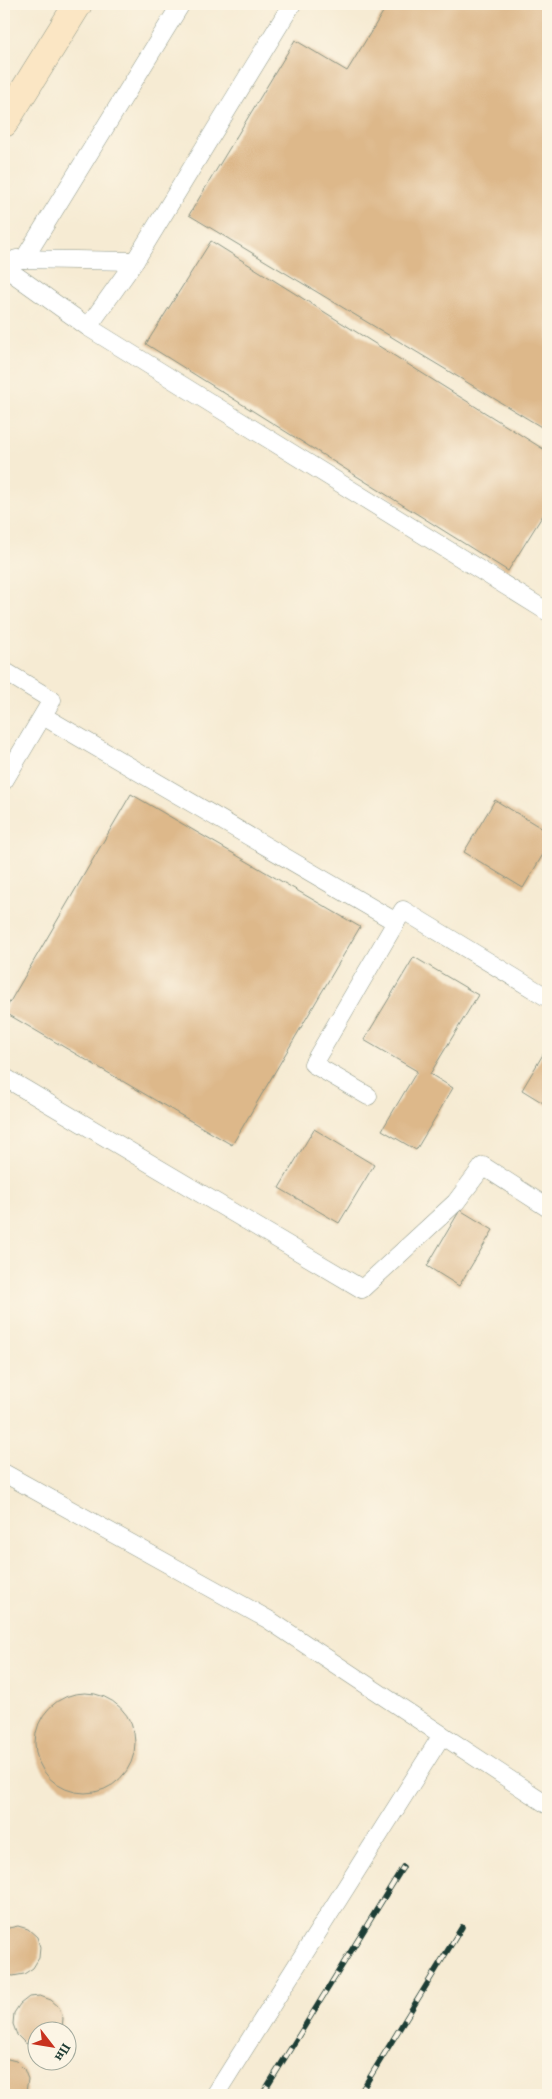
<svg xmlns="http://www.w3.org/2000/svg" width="552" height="2099" viewBox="0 0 552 2099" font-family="'Gentium Book Plus',serif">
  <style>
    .building { fill: #ddb88a }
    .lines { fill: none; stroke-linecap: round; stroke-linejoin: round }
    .lane-casing { stroke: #8a9484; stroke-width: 19 }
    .secondary-casing { stroke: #8a9484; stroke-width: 29 }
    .lane { stroke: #fff; stroke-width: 18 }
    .secondary { stroke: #fbe6c4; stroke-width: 28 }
    .rail-casing { stroke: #1f3d34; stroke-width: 5.5 }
    .rail { stroke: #fcf5e5; stroke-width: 4; stroke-dasharray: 11; stroke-linecap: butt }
  </style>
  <rect width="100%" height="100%" fill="#fcf5e5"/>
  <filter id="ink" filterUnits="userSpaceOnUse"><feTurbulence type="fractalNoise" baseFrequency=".02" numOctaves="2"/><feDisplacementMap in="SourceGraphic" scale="10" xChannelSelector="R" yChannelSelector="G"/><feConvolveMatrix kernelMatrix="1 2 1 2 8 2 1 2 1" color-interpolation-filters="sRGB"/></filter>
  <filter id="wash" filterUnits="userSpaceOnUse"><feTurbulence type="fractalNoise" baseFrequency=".0096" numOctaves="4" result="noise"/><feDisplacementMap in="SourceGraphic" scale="20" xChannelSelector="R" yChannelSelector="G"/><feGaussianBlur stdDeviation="1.12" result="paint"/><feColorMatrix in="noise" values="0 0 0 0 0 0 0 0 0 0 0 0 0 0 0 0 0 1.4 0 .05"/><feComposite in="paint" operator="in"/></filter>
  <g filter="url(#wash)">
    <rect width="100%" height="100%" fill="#f6ebd3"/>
    <g id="blocks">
      <g class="building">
        <polygon points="388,4 537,4 548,11 548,431 189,215 295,40 347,71"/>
        <polygon points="211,241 548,452 548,507 508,571 146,344"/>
        <polygon points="131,794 360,927 232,1145 4,1012"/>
        <polygon points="495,800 548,832 548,846 523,888 464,852"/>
        <polygon points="414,957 478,995 430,1074 453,1088 416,1150 382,1130 417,1071 364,1040"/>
        <polygon points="548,1046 548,1106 522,1090"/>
        <polygon points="314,1129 374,1165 339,1223 279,1188"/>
        <polygon points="460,1210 493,1230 459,1286 427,1266"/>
        <circle cx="85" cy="1743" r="50"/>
        <polygon points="18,1926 28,1929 37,1937 40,1947 39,1958 33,1968 24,1974 13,1976 4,1973 4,1929"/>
        <polygon points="40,1996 51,2000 59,2007 63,2018 62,2029 60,2032 38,2032 38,2046 35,2046 25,2043 17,2035 13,2024 14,2013 20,2004 29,1997"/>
        <polygon points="4,2058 16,2061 24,2069 28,2079 26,2091 24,2095 4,2095"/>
      </g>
    </g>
  </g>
  <g filter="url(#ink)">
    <use href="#blocks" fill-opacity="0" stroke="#8a9484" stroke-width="1"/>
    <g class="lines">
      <defs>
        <g id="lane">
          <polyline points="16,259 135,261"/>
          <polyline points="24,259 181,4"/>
          <polyline points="4,267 88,327 135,261 292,4"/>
          <polyline points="88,327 548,612"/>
          <polyline points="4,671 52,700 4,781"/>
          <polyline points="43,716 396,922 313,1064 368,1096"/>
          <polyline points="396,922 403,910 548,998"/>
          <polyline points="4,1077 362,1289 456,1202 483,1166 548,1208"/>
          <polyline points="4,1473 269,1620 442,1735 215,2095"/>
          <polyline points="442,1735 548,1805"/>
        </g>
        <polyline id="secondary" points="4,123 78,4"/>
      </defs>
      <use href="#lane" class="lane-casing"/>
      <use href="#secondary" class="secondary-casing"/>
      <use href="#lane" class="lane"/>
      <use href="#secondary" class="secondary"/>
      <defs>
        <g id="rail">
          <polyline points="262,2095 403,1867"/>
          <polyline points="359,2095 462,1927"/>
        </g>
      </defs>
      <use href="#rail" class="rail-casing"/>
      <use href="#rail" class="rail"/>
    </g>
  </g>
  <rect width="552" height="2099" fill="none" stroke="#fcf5e5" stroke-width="20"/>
  <g transform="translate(52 2046) rotate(121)"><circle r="24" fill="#fcf5e5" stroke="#a4ab9e"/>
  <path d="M0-4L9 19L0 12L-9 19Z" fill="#c8321e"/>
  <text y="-8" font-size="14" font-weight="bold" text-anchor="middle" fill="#1f3d34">Пн</text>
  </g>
</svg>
